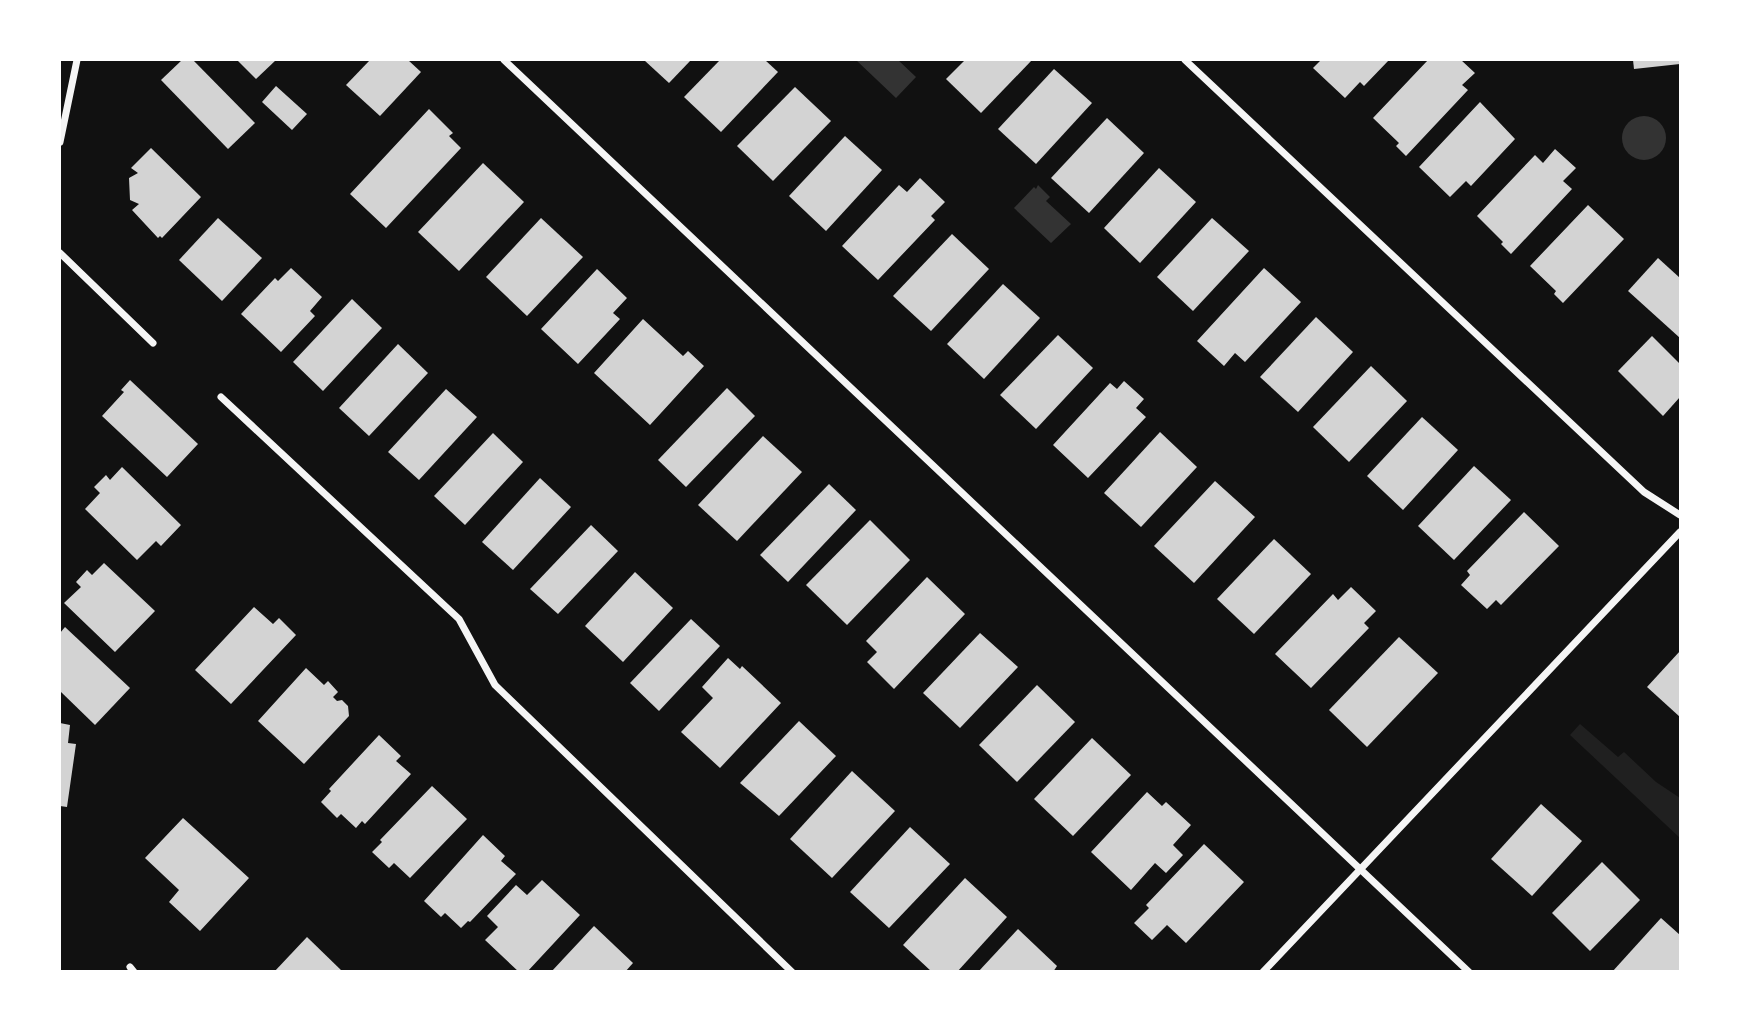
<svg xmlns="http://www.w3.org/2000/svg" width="1740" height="1031" viewBox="0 0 1740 1031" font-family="'Golos Text',sans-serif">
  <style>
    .green { fill: #202020 }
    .water { fill: #333 }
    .building { fill: #d3d3d3 }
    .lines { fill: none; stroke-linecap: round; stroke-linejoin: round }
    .minor { stroke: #f5f5f5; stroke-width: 7 }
  </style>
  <rect width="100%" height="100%" fill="#111"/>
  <polygon class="green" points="1580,724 1618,757 1624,752 1656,782 1680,798 1680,838 1570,735"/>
  <g class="water">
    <polygon points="856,60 898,60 916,77 896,98"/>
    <circle cx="1644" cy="138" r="22"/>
    <polygon points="1038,185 1050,197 1046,201 1071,224 1051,243 1014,208 1034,187 1036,189"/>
  </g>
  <g class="building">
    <polygon points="182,60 193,60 255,123 228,149 161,80"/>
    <polygon points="237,60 276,60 256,79"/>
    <polygon points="370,60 408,60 421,72 380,116 346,85"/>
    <polygon points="644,60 691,60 669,83"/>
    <polygon points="720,60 765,60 778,72 721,132 684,97"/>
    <polygon points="965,60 1032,60 981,113 946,79"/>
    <polygon points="1321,60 1389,60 1364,86 1360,82 1345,98 1313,68"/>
    <polygon points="1428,60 1461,60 1475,73 1462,85 1468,90 1406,156 1396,146 1399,143 1373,118"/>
    <polygon points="1633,60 1680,60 1680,64 1634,69"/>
    <polygon points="1054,69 1092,103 1036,164 998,129"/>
    <polygon points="276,86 307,114 292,130 262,102"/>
    <polygon points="795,87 831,121 773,181 737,146"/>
    <polygon points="1480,102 1515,139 1471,186 1466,181 1450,197 1419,167"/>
    <polygon points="429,109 453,133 449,136 461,148 386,228 350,194"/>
    <polygon points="1107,118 1144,153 1089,213 1051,178"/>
    <polygon points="845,136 882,170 826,231 789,196"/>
    <polygon points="151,148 201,197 162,238 160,236 158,238 132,210 139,204 130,200 129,178 138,173 131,168"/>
    <polygon points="1555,149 1576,168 1563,181 1572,189 1511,254 1501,244 1503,242 1477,216 1535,155 1543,163"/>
    <polygon points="483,163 524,202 459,271 418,232"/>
    <polygon points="1159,168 1196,202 1140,263 1104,228"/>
    <polygon points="920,178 945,202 931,216 935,220 878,280 842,246 899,185 907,192"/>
    <polygon points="1588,205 1624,239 1563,303 1554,294 1556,291 1530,266"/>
    <polygon points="218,218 262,258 222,301 179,260"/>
    <polygon points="541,218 583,257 527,316 486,277"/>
    <polygon points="1212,218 1249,251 1193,311 1157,277"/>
    <polygon points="952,234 989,269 931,331 893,296"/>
    <polygon points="1658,258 1680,278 1680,338 1628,291"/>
    <polygon points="291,268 322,297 310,311 315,316 281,352 241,314 275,278 278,281"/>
    <polygon points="1264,268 1301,302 1245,362 1235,353 1224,366 1197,341"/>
    <polygon points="597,269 627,298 613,313 620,319 578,364 541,329"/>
    <polygon points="1003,284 1040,318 984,379 947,344"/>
    <polygon points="352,299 382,328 323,391 293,362"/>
    <polygon points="1316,317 1353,352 1298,412 1260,377"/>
    <polygon points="643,319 683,356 688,351 704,366 650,425 594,373"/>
    <polygon points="1058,335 1093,368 1036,429 1000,395"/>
    <polygon points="1652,336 1680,364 1680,397 1663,416 1618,371"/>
    <polygon points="398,344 428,373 369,436 339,408"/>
    <polygon points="1371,366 1407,401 1349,462 1313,427"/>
    <polygon points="130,380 198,444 167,477 102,416 124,392 121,390"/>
    <polygon points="1124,381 1144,399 1136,408 1146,417 1088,478 1053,445 1110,383 1117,389"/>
    <polygon points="727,388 755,416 686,487 658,460"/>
    <polygon points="446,389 477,417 419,480 388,452"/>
    <polygon points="1422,417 1458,450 1403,510 1367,476"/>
    <polygon points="1160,432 1197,467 1141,527 1104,493"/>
    <polygon points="493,433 523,462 465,525 434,496"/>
    <polygon points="763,436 802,472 737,541 698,505"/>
    <polygon points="1474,466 1511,500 1454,560 1418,526"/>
    <polygon points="122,467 181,525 161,546 156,541 137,560 85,509 100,493 94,487 106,475 110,480"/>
    <polygon points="540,478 571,507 513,570 482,542"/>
    <polygon points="1215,481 1255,517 1194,583 1154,546"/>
    <polygon points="829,484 856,510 788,582 760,555"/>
    <polygon points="1524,512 1559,546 1501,605 1496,600 1487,609 1461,585 1470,575 1467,571"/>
    <polygon points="870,520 910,560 847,625 806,585"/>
    <polygon points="591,525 618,551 558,614 530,589"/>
    <polygon points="1274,539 1311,574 1254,634 1217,599"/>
    <polygon points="104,563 155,611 115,652 64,603 81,587 76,582 87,570 92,575"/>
    <polygon points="635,572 673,608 623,662 585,626"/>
    <polygon points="927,577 965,614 894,689 867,662 877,652 866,641"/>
    <polygon points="1351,587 1376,611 1364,623 1369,628 1311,688 1275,654 1333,594 1338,600"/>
    <polygon points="254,607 273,624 279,618 296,635 231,704 195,670"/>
    <polygon points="691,619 720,646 659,711 630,683"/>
    <polygon points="65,627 130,688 95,725 60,691 60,633"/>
    <polygon points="980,633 1018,667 960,728 923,693"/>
    <polygon points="1399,637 1438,673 1367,747 1329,710"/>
    <polygon points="1680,651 1680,717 1647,687"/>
    <polygon points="728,658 740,669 742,666 781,703 720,768 681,732 713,698 702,687"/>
    <polygon points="306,668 324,685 328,681 338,692 333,697 337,701 342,700 348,706 349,716 304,764 258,721"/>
    <polygon points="1037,685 1075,722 1017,782 979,745"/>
    <polygon points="799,721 836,756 779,816 740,783"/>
    <polygon points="60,723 70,725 68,743 76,744 67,807 60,806"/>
    <polygon points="379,735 401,756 396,761 411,774 365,824 362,821 356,828 341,814 337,818 321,802 331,791 329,789"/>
    <polygon points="1092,738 1131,775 1073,836 1034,799"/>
    <polygon points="852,771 895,811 832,878 790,839"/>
    <polygon points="432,786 467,819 410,878 394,863 389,868 372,852 382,842 380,840"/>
    <polygon points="1147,792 1162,806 1166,802 1191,825 1173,845 1183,855 1166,873 1155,863 1131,890 1091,852"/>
    <polygon points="1541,804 1582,841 1532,896 1491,859"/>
    <polygon points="183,818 249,878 200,931 169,902 179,890 145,858"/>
    <polygon points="910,827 950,864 889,928 850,892"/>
    <polygon points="483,835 505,856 501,861 516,874 470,922 468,921 461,928 445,913 441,917 424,901"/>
    <polygon points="1204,844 1244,882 1186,943 1167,925 1152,940 1134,923 1149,908 1146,905"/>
    <polygon points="1602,862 1640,900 1590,951 1552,913"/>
    <polygon points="965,878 1007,917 957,972 932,972 903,945"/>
    <polygon points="542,880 580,915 527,972 519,972 485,940 498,927 487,916 516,885 527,895"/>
    <polygon points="1661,918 1680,935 1680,972 1612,972"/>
    <polygon points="594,926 633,963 625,972 551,972"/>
    <polygon points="1018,929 1057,966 1053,972 978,972"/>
    <polygon points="307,937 343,972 274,972"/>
  </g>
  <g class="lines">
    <g class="minor">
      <polyline points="504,60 1469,972"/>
      <polyline points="1185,60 1644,492 1680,515"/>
      <polyline points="60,142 77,60"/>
      <polyline points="60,253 153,343"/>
      <polyline points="221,397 459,619 495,685 792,972"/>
      <polyline points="130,967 134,972"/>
      <polyline points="1263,972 1680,532"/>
    </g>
  </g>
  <rect width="1740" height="1031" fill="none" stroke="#ffffff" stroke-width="122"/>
</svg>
